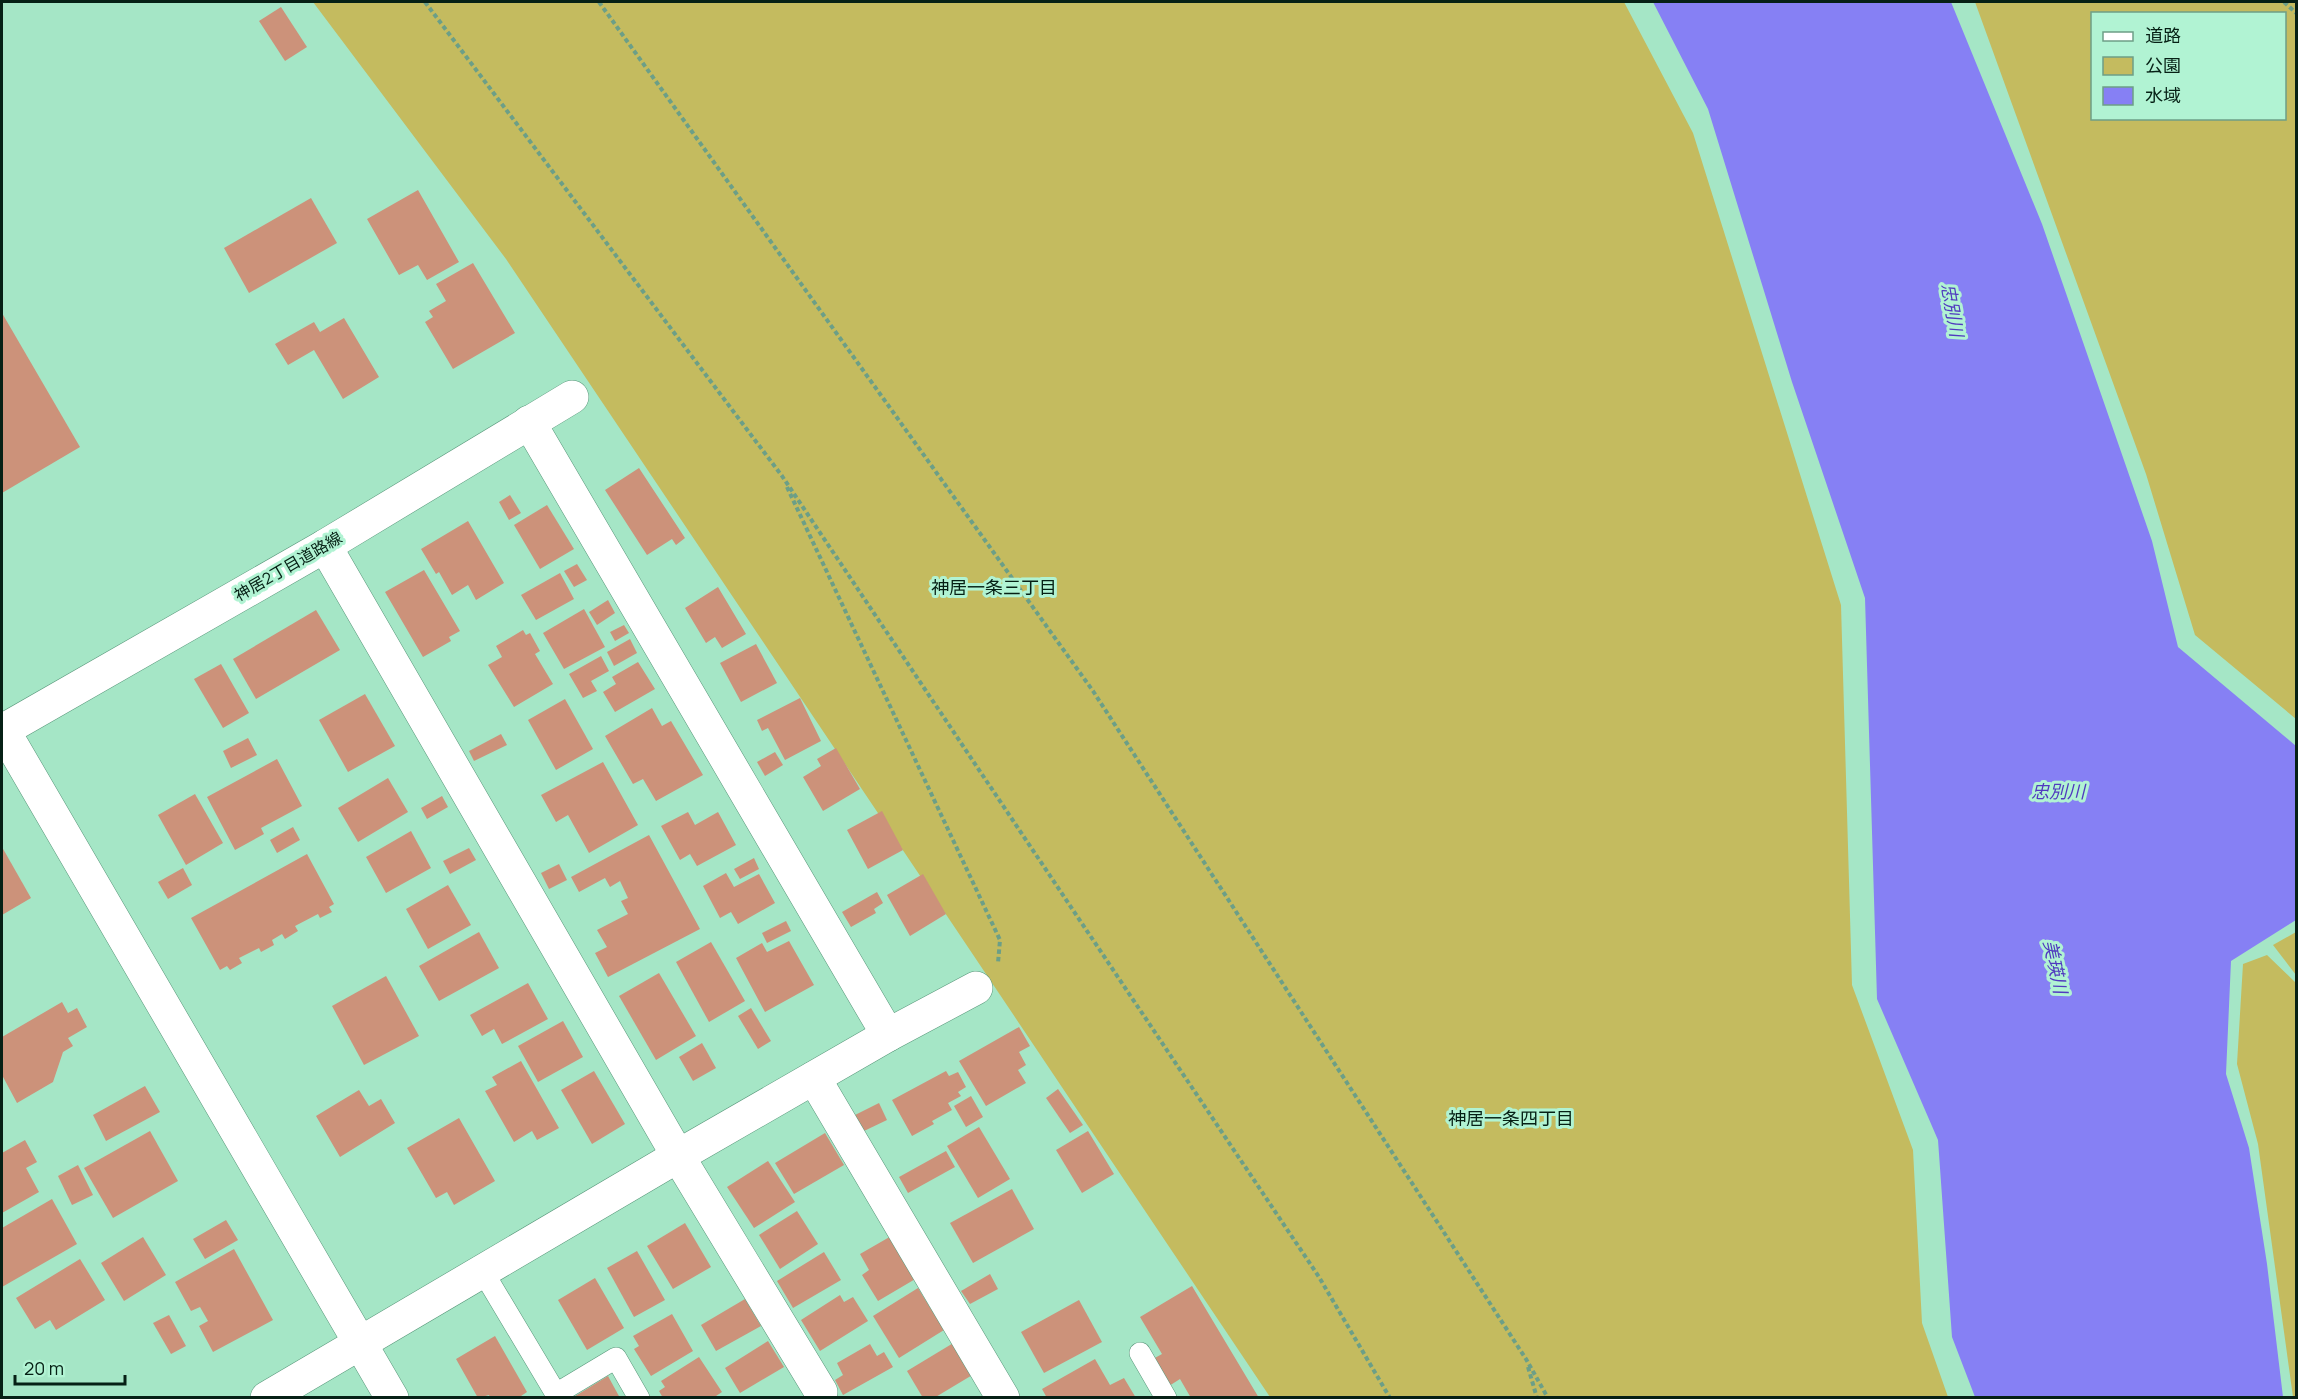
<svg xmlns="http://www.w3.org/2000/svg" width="2298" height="1399" viewBox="0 0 2298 1399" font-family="Manrope,'Noto Sans JP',sans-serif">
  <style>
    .green { fill: #c4bb5f; fill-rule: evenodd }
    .water { fill: #8680f4 }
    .building { fill: #cc927a }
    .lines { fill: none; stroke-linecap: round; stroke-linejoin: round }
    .lane-casing { stroke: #58977a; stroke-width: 22 }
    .street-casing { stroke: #58977a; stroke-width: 34 }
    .path { stroke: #6c9f87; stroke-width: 4; stroke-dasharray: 4.5 3; stroke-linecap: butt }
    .lane { stroke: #fff; stroke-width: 21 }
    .street { stroke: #fff; stroke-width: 33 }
    .labels { text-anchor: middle; stroke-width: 6; stroke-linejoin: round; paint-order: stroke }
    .street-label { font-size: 16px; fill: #062015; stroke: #b1f3d3 }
    .water-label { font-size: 18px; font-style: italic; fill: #503abf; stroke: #b1f3d3 }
    .neighbourhood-label { font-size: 18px; fill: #062015; stroke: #b1f3d3 }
  </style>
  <rect width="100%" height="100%" fill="#a5e6c6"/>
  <g class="green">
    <polygon points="313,2 1624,2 1693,133 1841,605 1852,985 1913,1150 1922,1323 1948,1397 1270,1397 506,259"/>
    <path d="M 1975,2 L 2296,2 L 2296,719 L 2195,635 L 2146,474 ZM 2092,14 L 2284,14 L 2284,118 L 2092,118 Z"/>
    <polygon points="2296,932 2296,975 2273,945"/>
    <polygon points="2267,955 2296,983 2296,1397 2293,1397 2258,1144 2237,1064 2243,964"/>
  </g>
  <polygon class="water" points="1653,2 1951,2 2042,224 2152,541 2178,647 2296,746 2296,920 2231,961 2226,1074 2249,1148 2267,1264 2283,1397 1975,1397 1952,1337 1938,1140 1877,999 1865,598 1792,382 1708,109"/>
  <g class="building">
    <polygon points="281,7 307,47 285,61 259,21"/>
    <polygon points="418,190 459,262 427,280 418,265 399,275 367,219"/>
    <polygon points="311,198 337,243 249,293 224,248"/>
    <polygon points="473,263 515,333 453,369 425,322 433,317 429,311 446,301 436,284"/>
    <polygon points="2,313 80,447 2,493"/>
    <polygon points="344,318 379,377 343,399 314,350 288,365 275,344 314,322 320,332"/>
    <polygon points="639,468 685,538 676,545 672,539 647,555 605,490"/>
    <polygon points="510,495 521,513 509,520 499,502"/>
    <polygon points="547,505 574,549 540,569 514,525"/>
    <polygon points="468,521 504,583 476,600 468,585 452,595 439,572 436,574 421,549"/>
    <polygon points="577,564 587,580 574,587 564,571"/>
    <polygon points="424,570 460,631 449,637 451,641 423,657 385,592"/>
    <polygon points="560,573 574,599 536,620 521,595"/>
    <polygon points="718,587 746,634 722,648 715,637 706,643 685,608"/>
    <polygon points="608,600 615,613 597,625 589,612"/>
    <polygon points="584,609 605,647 564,669 543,633"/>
    <polygon points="316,610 340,650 256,699 233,659"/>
    <polygon points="624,625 629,633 615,641 610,632"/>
    <polygon points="523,630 526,635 530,633 540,651 535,654 553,684 514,707 488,665 502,657 496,646"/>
    <polygon points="630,639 637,653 614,666 607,652"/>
    <polygon points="756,644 777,683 741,702 720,663"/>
    <polygon points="601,656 609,671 591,681 597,691 583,698 569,674"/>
    <polygon points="638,662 655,689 615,712 603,692 616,684 612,677"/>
    <polygon points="221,664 249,713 223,728 194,679"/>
    <polygon points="365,694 395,746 348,772 319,720"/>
    <polygon points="800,698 821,741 785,760 768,728 762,731 757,720"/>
    <polygon points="565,699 593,749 556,770 528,720"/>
    <polygon points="652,708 662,726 671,721 703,775 656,801 643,779 633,784 605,736"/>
    <polygon points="501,734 507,745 474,761 469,751"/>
    <polygon points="248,738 257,755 231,768 223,751"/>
    <polygon points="836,748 860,789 823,811 803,777 821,766 817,759"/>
    <polygon points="775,752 783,765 765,776 757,762"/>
    <polygon points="277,759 302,806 261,828 264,834 235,850 207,797"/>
    <polygon points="603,762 638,825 589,853 568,815 556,822 541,795"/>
    <polygon points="388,778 408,812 358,842 338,808"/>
    <polygon points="195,794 223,843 186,865 158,815"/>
    <polygon points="442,796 448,807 427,819 421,808"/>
    <polygon points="882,811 903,850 868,869 847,830"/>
    <polygon points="688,812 695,825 718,812 736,845 697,866 690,854 680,860 661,826"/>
    <polygon points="293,827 300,840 277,853 270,840"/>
    <polygon points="411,831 431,868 386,893 366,857"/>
    <polygon points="649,835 700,929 608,977 595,953 607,947 597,930 628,914 621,901 628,898 620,881 610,887 605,878 579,892 571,877"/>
    <polygon points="2,847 31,898 2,915"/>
    <polygon points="469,848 476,860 450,874 443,861"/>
    <polygon points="307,854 334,904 329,907 332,912 320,918 318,914 295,926 298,931 285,939 282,934 272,940 274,945 261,952 259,948 239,958 242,963 230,970 227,966 220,970 191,918"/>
    <polygon points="754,858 759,869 740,879 734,869"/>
    <polygon points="559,864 567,880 549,889 541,873"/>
    <polygon points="183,868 192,885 168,899 158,882"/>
    <polygon points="726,873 734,887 759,874 775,903 738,924 731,912 720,918 703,886"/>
    <polygon points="923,874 946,914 910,936 887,895"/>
    <polygon points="448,885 471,925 428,949 406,909"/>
    <polygon points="877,892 883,903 874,909 876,913 851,927 842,912"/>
    <polygon points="786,921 791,931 767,943 762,933"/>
    <polygon points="479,932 499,968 439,1001 419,966"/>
    <polygon points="789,941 814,985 765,1012 736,958 762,943 767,952"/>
    <polygon points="711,942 745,1001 709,1022 676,962"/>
    <polygon points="659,973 696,1036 656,1060 619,996"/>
    <polygon points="386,976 419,1036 364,1065 332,1006"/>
    <polygon points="528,983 548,1019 502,1044 494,1029 482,1036 470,1015"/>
    <polygon points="62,1002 68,1013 77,1008 87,1027 68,1038 73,1046 63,1052 53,1082 17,1103 2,1075 2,1037"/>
    <polygon points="751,1008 771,1041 758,1049 738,1016"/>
    <polygon points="563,1021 583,1057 538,1082 518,1046"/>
    <polygon points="1019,1027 1030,1046 1019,1052 1026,1065 1018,1070 1026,1083 986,1106 959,1061"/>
    <polygon points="702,1043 716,1068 693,1081 679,1057"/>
    <polygon points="521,1061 559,1128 537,1140 532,1131 514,1142 485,1091 497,1085 492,1077"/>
    <polygon points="594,1071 625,1124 592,1144 561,1090"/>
    <polygon points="946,1071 949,1076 958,1072 966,1087 958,1092 961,1096 948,1103 952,1110 932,1121 934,1124 912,1136 892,1100"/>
    <polygon points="145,1086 160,1112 106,1141 93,1115"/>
    <polygon points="1058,1089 1083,1125 1070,1133 1046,1098"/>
    <polygon points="359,1090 369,1106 381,1099 395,1123 340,1157 316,1116"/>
    <polygon points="971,1096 983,1117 966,1127 954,1106"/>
    <polygon points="879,1103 887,1120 864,1131 855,1115"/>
    <polygon points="459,1118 495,1181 454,1205 447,1192 436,1198 407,1148"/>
    <polygon points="979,1127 1010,1179 978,1198 947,1146"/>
    <polygon points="150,1131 178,1181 113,1218 84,1168"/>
    <polygon points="1088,1131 1114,1174 1082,1193 1056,1150"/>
    <polygon points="825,1133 844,1165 794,1194 775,1163"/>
    <polygon points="25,1140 37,1162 26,1168 39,1192 2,1213 2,1153"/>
    <polygon points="946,1151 955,1167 908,1193 899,1177"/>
    <polygon points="768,1161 795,1202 754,1228 727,1187"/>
    <polygon points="78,1165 93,1195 72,1205 58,1176"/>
    <polygon points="1012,1189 1034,1229 973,1263 950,1223"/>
    <polygon points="52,1199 77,1244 2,1287 2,1228"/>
    <polygon points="797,1211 818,1244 780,1269 759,1235"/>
    <polygon points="226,1220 238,1240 205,1259 193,1239"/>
    <polygon points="685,1223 711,1267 673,1289 647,1246"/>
    <polygon points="893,1235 917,1278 878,1301 862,1275 869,1270 860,1254"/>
    <polygon points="143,1237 166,1275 124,1301 101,1263"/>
    <polygon points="234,1249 273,1320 213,1352 199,1326 208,1321 200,1307 191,1311 175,1282"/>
    <polygon points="637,1251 665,1300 634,1317 607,1268"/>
    <polygon points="824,1252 841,1280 793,1308 777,1281"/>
    <polygon points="80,1259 105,1300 56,1330 50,1320 35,1329 16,1298"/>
    <polygon points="990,1274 998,1289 970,1304 961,1291"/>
    <polygon points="595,1278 624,1328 587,1350 558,1300"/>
    <polygon points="1192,1286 1259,1398 1191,1398 1180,1379 1169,1386 1153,1359 1162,1354 1140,1317"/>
    <polygon points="918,1288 944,1330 899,1358 873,1316"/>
    <polygon points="840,1295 844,1302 853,1297 868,1321 820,1351 801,1320"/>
    <polygon points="745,1299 761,1326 716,1351 701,1325"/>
    <polygon points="1079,1300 1102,1342 1044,1373 1021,1332"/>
    <polygon points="672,1314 693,1351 651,1376 634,1349 639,1346 633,1336"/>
    <polygon points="169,1315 186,1346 171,1354 153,1323"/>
    <polygon points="495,1336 527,1392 518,1398 490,1398 489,1395 478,1398 456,1359"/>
    <polygon points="768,1341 784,1367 740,1393 725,1368"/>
    <polygon points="955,1342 974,1374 934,1398 923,1398 907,1371"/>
    <polygon points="870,1344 877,1356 884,1352 893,1367 843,1395 835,1380 843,1375 837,1363"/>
    <polygon points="699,1357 722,1392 713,1398 663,1398 659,1391 665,1387 661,1381"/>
    <polygon points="1095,1359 1110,1385 1124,1378 1136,1398 1047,1398 1042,1389"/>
    <polygon points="608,1376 620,1398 572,1398"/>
  </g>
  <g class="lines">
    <defs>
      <g id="lane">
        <polyline points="482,1270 556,1394 616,1358 639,1398"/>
        <polyline points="1140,1353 1166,1398"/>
      </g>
      <g id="street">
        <polyline points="529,422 888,1035"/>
        <polyline points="325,546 678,1156 821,1392"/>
        <polyline points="2,728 392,1398"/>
        <polyline points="2,731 325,546 572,397"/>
        <polyline points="814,1078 1003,1398"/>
        <polyline points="267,1398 678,1156 888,1035 976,988"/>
      </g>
    </defs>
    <use href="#lane" class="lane-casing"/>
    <use href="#street" class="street-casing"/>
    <g class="path">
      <polyline points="425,2 782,476 1319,1277 1390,1398"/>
      <polyline points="599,2 1093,691 1526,1359 1548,1398"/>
      <polyline points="2284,2 2296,13"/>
      <polyline points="787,487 1000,940 998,963"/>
      <polyline points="1528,1367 1537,1398"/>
    </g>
    <use href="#lane" class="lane"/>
    <use href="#street" class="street"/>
  </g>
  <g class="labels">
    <g class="street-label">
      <text transform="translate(288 566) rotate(-30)" y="6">神居2丁目道路線</text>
    </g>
    <g class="water-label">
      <text transform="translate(1952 310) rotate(80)" y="6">忠別川</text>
      <text x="2058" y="798">忠別川</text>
      <text transform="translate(2055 967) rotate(78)" y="6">美瑛川</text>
    </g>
    <g class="neighbourhood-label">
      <text x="994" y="594">神居一条三丁目</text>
      <text x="1511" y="1125">神居一条四丁目</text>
    </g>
  </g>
  <rect width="2298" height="1399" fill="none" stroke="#062015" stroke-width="6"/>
  <rect x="2091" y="12" width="195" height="108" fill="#b1f3d3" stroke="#6d9f87" stroke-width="1.5"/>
  <rect x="2103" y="32" width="30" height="9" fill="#ffffff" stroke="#6d9f87" stroke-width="1.5"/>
  <text x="2145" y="42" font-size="18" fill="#062015">道路</text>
  <rect x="2103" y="57" width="30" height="18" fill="#c4bb5f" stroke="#6d9f87" stroke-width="1.5"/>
  <text x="2145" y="72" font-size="18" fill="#062015">公園</text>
  <rect x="2103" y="87" width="30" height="18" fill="#8680f4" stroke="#6d9f87" stroke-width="1.5"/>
  <text x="2145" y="102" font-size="18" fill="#062015">水域</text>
  <path d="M15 1375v9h110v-9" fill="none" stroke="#062015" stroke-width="3"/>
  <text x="24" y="1375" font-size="18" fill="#062015" stroke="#b1f3d3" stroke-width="4.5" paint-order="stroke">20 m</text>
</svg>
